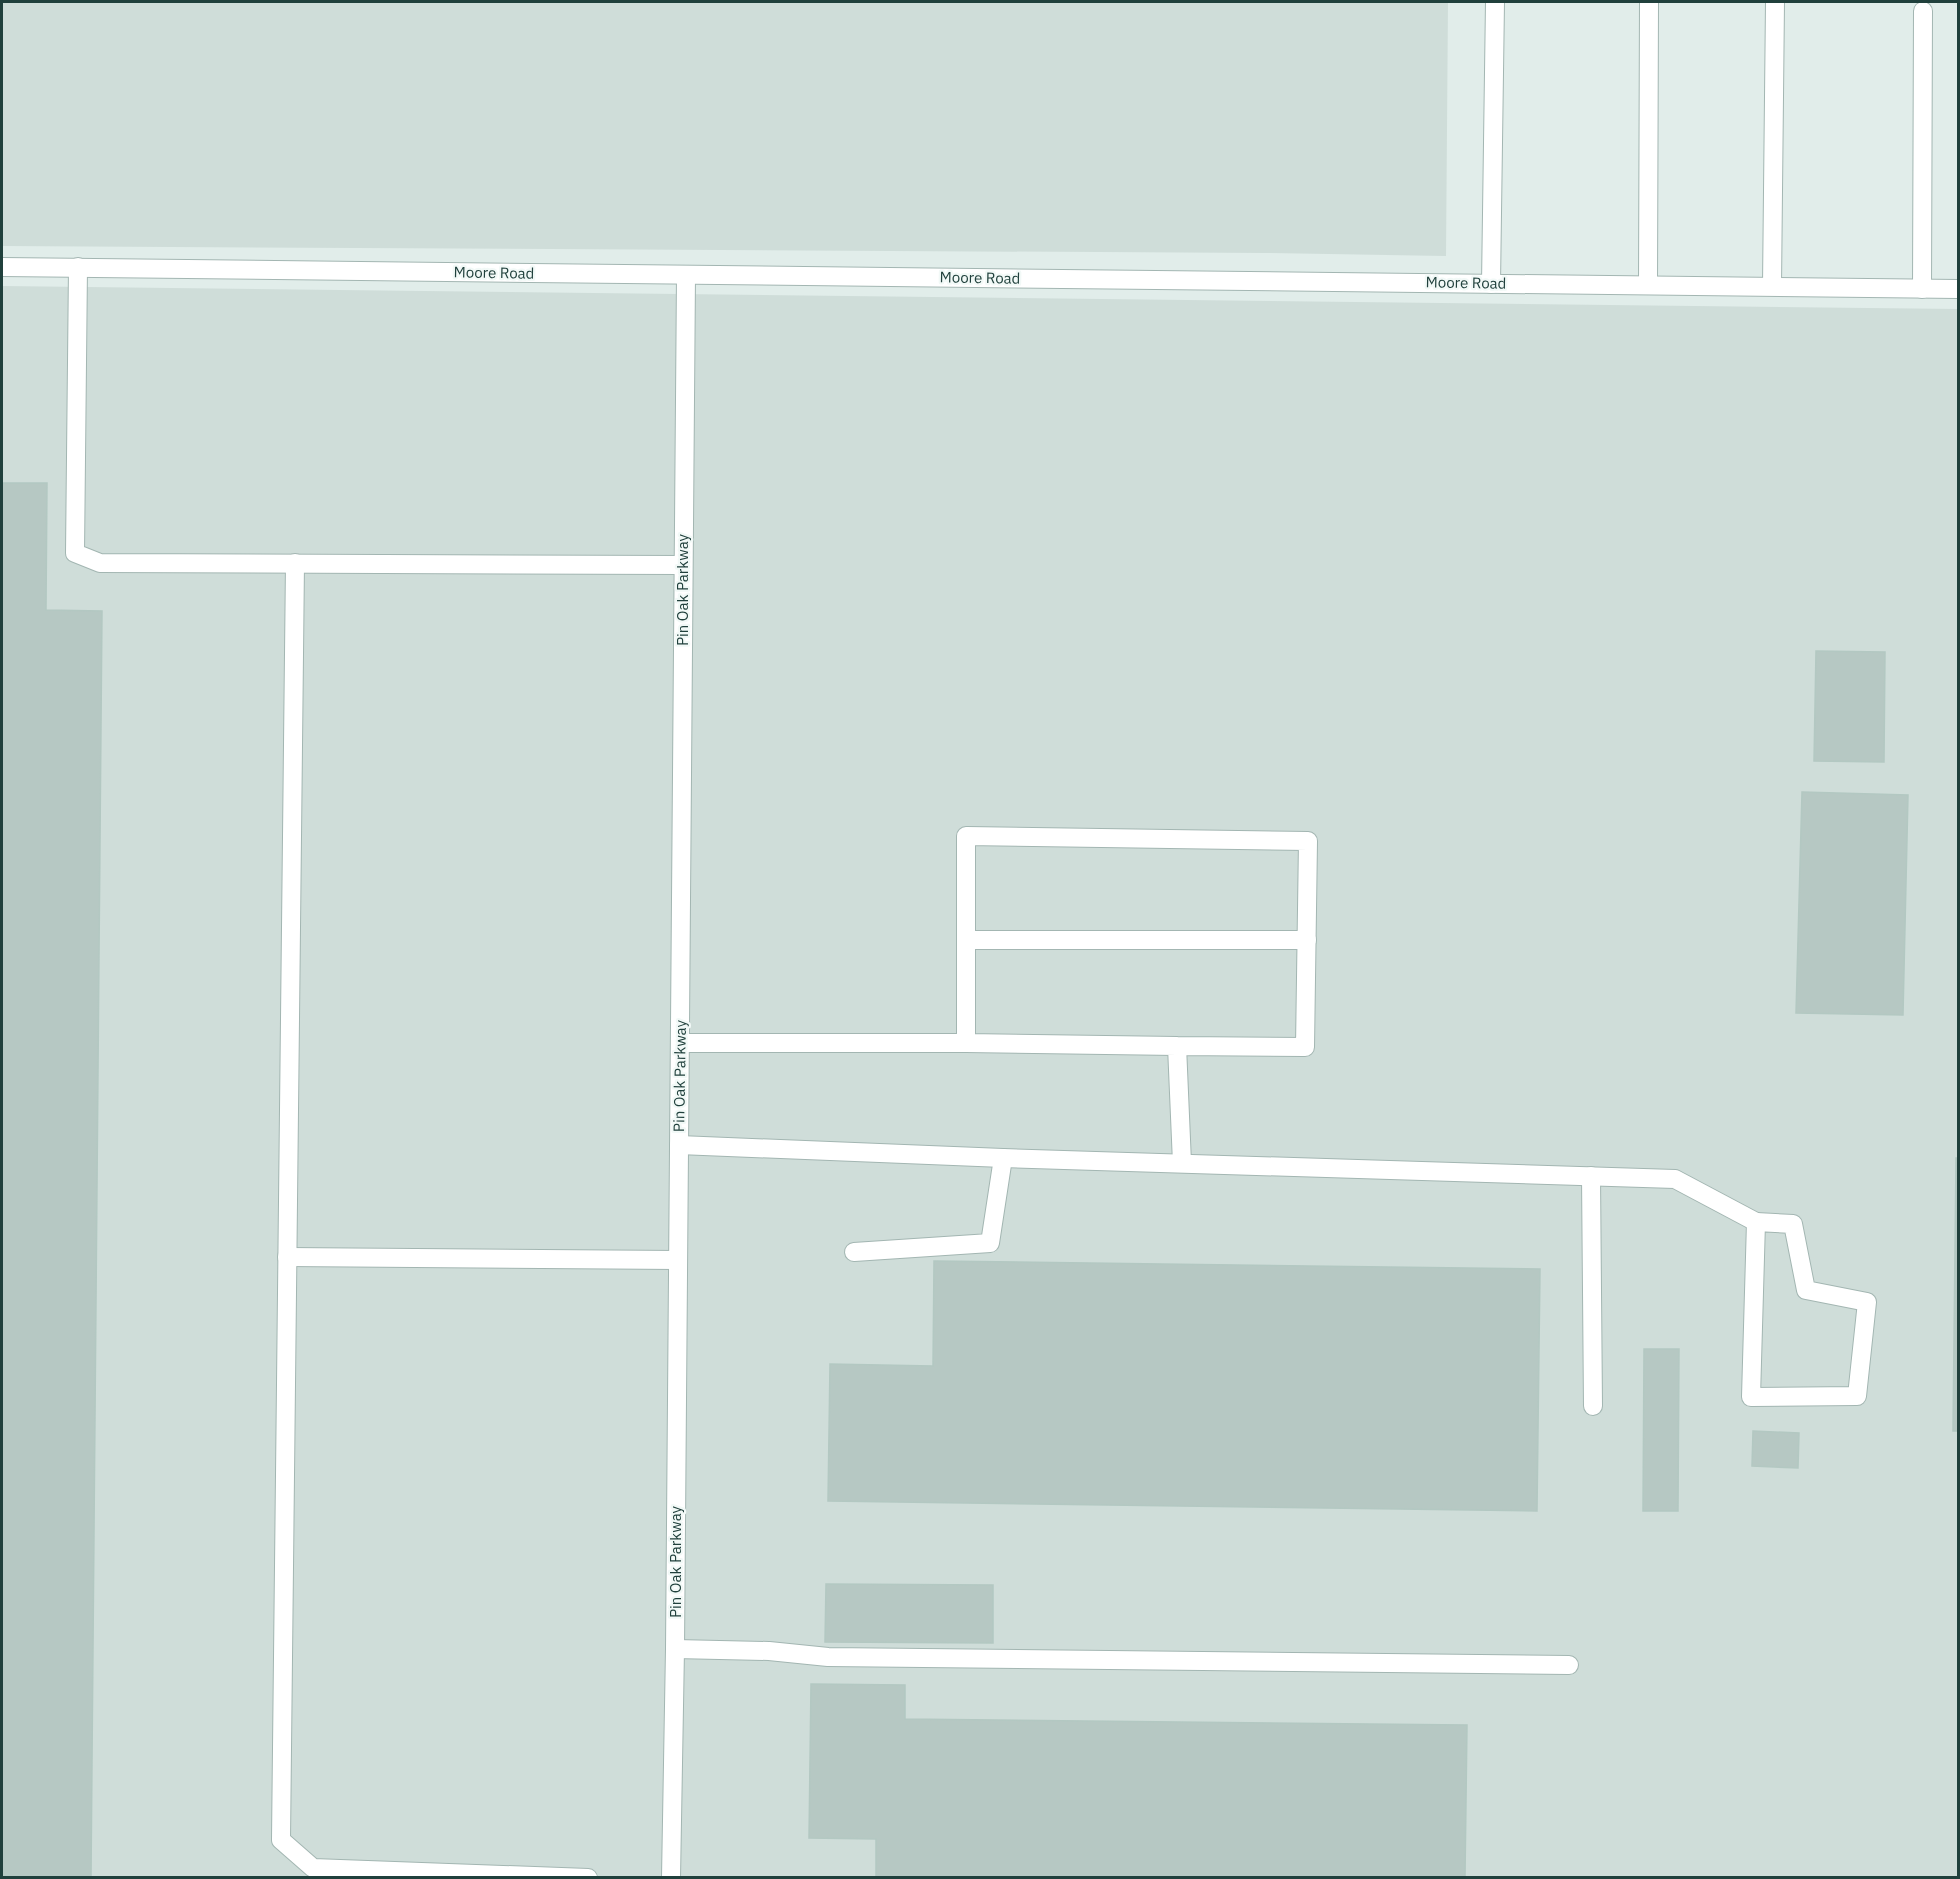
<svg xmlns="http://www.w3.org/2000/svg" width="1960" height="1879" viewBox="0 0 1960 1879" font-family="'IBM Plex Sans',sans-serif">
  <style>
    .built { fill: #cfddd9 }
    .building { fill: #b6c8c3; stroke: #b3c8c2; stroke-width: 1.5 }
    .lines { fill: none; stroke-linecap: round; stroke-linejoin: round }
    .service-casing { stroke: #a3b6b2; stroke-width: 20 }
    .tertiary-casing { stroke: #a3b6b2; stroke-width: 20 }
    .service { stroke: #fff; stroke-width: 18 }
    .tertiary { stroke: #fff; stroke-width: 18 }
    .labels { text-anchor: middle; stroke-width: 4.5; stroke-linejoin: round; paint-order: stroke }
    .street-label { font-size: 15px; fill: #20403c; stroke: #f2f9f7 }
  </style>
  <rect width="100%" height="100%" fill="#e1edea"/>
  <g class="built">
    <polygon points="2,2 1448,2 1446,256 1265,253 2,246"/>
    <polygon points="2,286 1958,309 1958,1877 2,1877"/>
  </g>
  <g class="building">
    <polygon points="2,483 47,483 46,610 102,611 91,1878 2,1878"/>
    <polygon points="1816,651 1885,652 1884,762 1814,761"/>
    <polygon points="1802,792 1908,795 1903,1015 1796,1013"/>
    <polygon points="1956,1158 1958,1158 1958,1431 1953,1431"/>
    <polygon points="934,1261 1540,1269 1537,1511 828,1501 830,1364 933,1366"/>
    <polygon points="1644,1349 1679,1349 1678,1511 1643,1511"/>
    <polygon points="1753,1431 1799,1433 1798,1468 1752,1466"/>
    <polygon points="826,1584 993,1585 993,1643 825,1642"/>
    <polygon points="811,1684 905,1685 905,1719 1467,1725 1465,1878 876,1878 876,1839 809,1838"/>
  </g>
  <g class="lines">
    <defs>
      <g id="service">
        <polyline points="78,267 75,553 100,563 683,565"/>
        <polyline points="1491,284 1495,2"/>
        <polyline points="1648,285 1649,2"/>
        <polyline points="1772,286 1775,2"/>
        <polyline points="1922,289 1923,11"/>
        <polyline points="295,563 281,1840 313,1868 588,1878"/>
        <polyline points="966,940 1307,940"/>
        <polyline points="680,1043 966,1043"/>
        <polyline points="1177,1046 966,1043 966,836 1308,841 1305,1047 1177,1046 1182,1163"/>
        <polyline points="679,1145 1003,1158 1675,1179 1756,1222"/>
        <polyline points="1591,1176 1593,1406"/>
        <polygon points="1756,1222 1793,1224 1806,1290 1867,1302 1857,1396 1751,1397"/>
        <polyline points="854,1252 990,1243 1003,1158"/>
        <polyline points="287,1257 678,1260"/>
        <polyline points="675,1649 769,1651 828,1657 1569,1665"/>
      </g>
      <g id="tertiary">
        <polyline points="2,267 1958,289"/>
        <polyline points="671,1878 675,1649 686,275"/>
      </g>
    </defs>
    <use href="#service" class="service-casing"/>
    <use href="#tertiary" class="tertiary-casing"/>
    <use href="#service" class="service"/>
    <use href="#tertiary" class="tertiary"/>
  </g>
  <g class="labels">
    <g class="street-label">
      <text transform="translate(494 273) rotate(1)" y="5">Moore Road</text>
      <text transform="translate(980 278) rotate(1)" y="5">Moore Road</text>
      <text transform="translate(1466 283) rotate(1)" y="5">Moore Road</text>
      <text transform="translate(683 590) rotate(-90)" y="5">Pin Oak Parkway</text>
      <text transform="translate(680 1076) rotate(-89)" y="5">Pin Oak Parkway</text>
      <text transform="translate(676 1562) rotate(-90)" y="5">Pin Oak Parkway</text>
    </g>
  </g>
  <rect width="1960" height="1879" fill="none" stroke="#20403c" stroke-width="6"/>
</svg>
